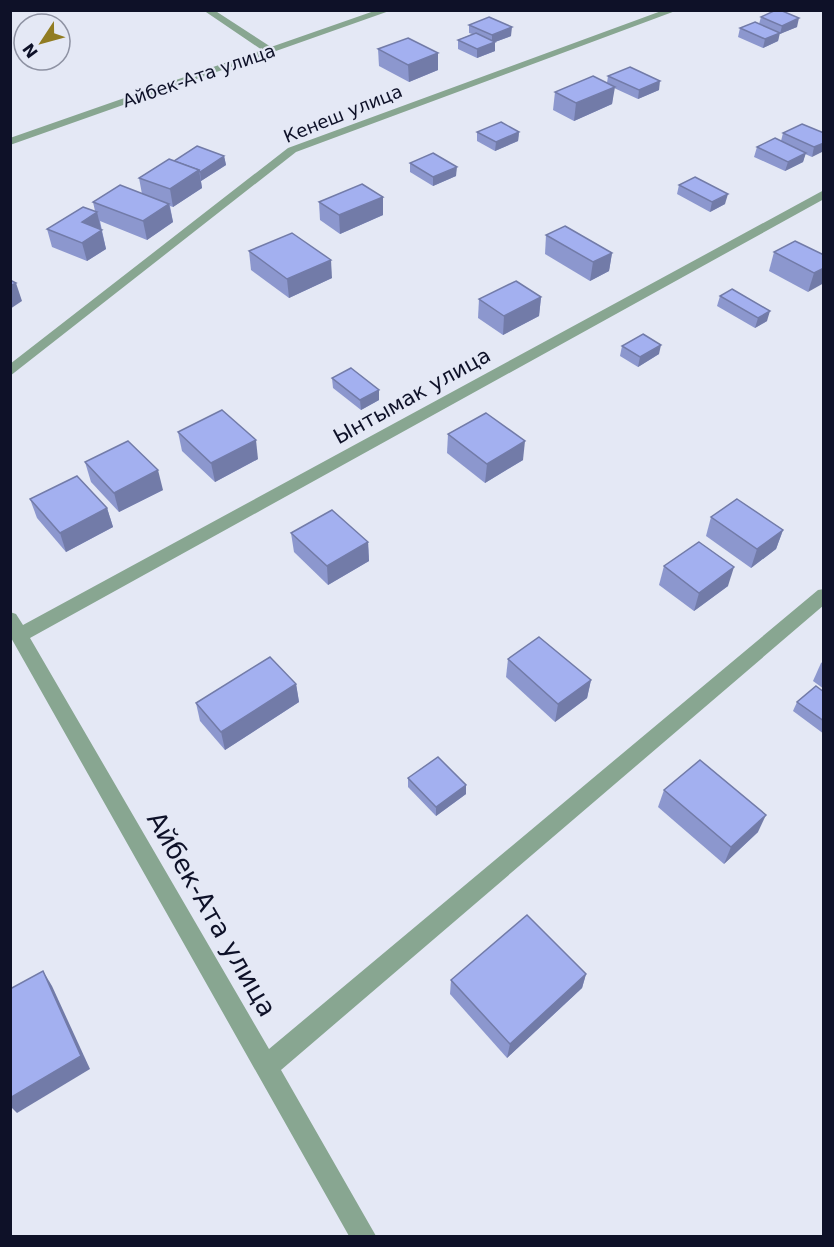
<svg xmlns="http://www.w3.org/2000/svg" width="834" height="1247" viewBox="0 0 834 1247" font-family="'DejaVu Sans',sans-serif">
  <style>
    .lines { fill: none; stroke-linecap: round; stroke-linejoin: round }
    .minor { fill: #88a691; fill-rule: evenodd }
    .wall { fill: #8c97ce }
    .shaded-wall { fill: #727ba8 }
    .building { fill: #a3b0f0; stroke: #727ba8; stroke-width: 1.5 }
    .labels { text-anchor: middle; stroke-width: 4.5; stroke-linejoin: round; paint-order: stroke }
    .far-street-label { font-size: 18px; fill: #0e1128; stroke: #e4e8f5 }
    .street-label { font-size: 21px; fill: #0e1128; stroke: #e4e8f5 }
    .near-street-label { font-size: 26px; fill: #0e1128; stroke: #e4e8f5 }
  </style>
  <rect width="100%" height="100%" fill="#e4e8f5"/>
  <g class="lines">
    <g class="minor">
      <polygon points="203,10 214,10 271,47 377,10 392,10 10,145 10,138 262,50"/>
      <polygon points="664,10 678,10 296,152 10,376 10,364 288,148"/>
      <polygon points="824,190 824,199 30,638 269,1049 818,590 824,589 824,605 281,1070 376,1236 349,1236 10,636 10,612 16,614 23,625"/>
    </g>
  </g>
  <g class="wall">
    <polygon points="761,17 797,27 779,34 778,41 763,48 738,37 740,28 759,24"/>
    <polygon points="469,25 511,36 495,42 495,51 477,58 458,49 458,40 472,34 469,33"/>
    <polygon points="378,49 438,53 438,70 409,82 379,66"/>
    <polygon points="608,76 659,90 638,99 614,88 612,104 574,121 553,110 555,92 607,83"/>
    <polygon points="477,132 519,132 518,141 495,151 477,141"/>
    <polygon points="783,133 824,133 812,157 805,154 803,162 785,171 754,157 757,147 781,141"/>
    <polygon points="224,156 226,165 201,181 202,188 173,207 170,206 173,222 147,240 100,221 106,249 87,261 52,247 47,229 95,211 93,202 142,194 139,178 174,161"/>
    <polygon points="410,163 456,176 433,186 410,172"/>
    <polygon points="679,185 725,204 710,212 677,194"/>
    <polygon points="383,197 383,215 340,234 320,220 319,202"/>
    <polygon points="546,235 612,253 609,271 590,281 545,254"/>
    <polygon points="249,251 332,278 289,298 251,270"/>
    <polygon points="774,252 824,255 808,292 769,271"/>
    <polygon points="720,296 767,321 755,328 717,306"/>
    <polygon points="541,297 539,316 503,335 478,318 479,299"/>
    <polygon points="622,346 659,354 638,367 620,356"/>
    <polygon points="332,378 379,400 361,410 333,388"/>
    <polygon points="178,432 258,459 215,482 182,451"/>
    <polygon points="448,434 523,460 485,483 447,453"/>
    <polygon points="85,462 163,490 119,512 91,482"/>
    <polygon points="30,499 107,508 113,527 66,552 37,518"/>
    <polygon points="711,517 783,530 776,549 751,568 706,536"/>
    <polygon points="291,533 368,542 369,561 328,585 294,552"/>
    <polygon points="664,566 728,586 694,611 659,585"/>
    <polygon points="508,659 591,680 587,698 555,722 506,677"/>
    <polygon points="824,661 824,689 813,681 821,663"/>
    <polygon points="296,684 299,702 225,750 200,721 196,703"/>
    <polygon points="824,692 824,734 793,711 797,702"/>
    <polygon points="408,778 466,785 466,794 436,816 408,787"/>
    <polygon points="664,790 758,832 724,864 658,807"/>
    <polygon points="586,974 582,988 507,1058 450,994 451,980"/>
  </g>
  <g class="shaded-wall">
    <polygon points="799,18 797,27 780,34 782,26"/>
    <polygon points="512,27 511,36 495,42 495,51 477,58 477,49 492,43 492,35"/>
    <polygon points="780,33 778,41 763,48 765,39"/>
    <polygon points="438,53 438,70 409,82 408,65"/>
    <polygon points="660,81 659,90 638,99 639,90"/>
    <polygon points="615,87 612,104 574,121 576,103"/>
    <polygon points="519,132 518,141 495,151 496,142"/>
    <polygon points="824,143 824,151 812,157 814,147"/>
    <polygon points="806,153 803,162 785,171 788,162"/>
    <polygon points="224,156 226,165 201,181 200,172"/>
    <polygon points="457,167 456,176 433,186 433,177"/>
    <polygon points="199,170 202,188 173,207 170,189"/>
    <polygon points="728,194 725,204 710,212 712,202"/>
    <polygon points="383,197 383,215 340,234 339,215"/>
    <polygon points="169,204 173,222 147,240 143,221"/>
    <polygon points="97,212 106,249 87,261 82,243 82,222"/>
    <polygon points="612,253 609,271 590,281 593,262"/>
    <polygon points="331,260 332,278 289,298 287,279"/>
    <polygon points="824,268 824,283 808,292 814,273"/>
    <polygon points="16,283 22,301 10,309 10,286"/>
    <polygon points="541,297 539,316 503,335 504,316"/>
    <polygon points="770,311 767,321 755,328 758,318"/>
    <polygon points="661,345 659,354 638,367 640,357"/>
    <polygon points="379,390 379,400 361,410 360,400"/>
    <polygon points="256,440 258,459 215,482 211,463"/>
    <polygon points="525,441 523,460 485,483 487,464"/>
    <polygon points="158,470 163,490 119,512 114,493"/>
    <polygon points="107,508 113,527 66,552 60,533"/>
    <polygon points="783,530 776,549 751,568 757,549"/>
    <polygon points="368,542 369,561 328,585 327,566"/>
    <polygon points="734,567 728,586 694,611 699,593"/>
    <polygon points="591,680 587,698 555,722 558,704"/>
    <polygon points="296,684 299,702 225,750 221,732"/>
    <polygon points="466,785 466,794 436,816 436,807"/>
    <polygon points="766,815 758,832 724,864 731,847"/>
    <polygon points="43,971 52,986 90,1069 17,1113 10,1106 10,1098"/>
    <polygon points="586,974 582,988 507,1058 510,1044"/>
  </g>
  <g class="building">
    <polygon points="776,10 780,10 799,18 782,26 761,17"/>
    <polygon points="489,17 512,27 492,35 469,25"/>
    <polygon points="755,22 780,33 765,39 740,28"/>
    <polygon points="476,33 495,42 477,49 458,40"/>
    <polygon points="408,38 438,53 408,65 378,49"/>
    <polygon points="630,67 660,81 639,90 608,76"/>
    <polygon points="593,76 615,87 576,103 555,92"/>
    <polygon points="501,122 519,132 496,142 477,132"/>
    <polygon points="802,124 824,133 824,143 814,147 783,133"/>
    <polygon points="775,138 806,153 788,162 757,147"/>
    <polygon points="197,146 224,156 200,172 199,170 174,161"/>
    <polygon points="433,153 457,167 433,177 410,163"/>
    <polygon points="169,159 199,170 170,189 139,178"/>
    <polygon points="695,177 728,194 712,202 679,185"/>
    <polygon points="362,184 383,197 339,215 319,202"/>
    <polygon points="120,185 169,204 143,221 93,202"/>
    <polygon points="83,207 97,212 82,222 102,230 82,243 47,229"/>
    <polygon points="565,226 612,253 593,262 546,235"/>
    <polygon points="292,233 331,260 287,279 249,251"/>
    <polygon points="795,241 824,255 824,268 814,273 774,252"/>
    <polygon points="10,280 16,283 10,286"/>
    <polygon points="516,281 541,297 504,316 479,299"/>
    <polygon points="732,289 770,311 758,318 720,296"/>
    <polygon points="643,334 661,345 640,357 622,346"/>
    <polygon points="351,368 379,390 360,400 332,378"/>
    <polygon points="222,410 256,440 211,463 178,432"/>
    <polygon points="486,413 525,441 487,464 448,434"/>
    <polygon points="128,441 158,470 114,493 85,462"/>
    <polygon points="77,476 107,508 60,533 30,499"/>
    <polygon points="737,499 783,530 757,549 711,517"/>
    <polygon points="332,510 368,542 327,566 291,533"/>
    <polygon points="699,542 734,567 699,593 664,566"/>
    <polygon points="539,637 591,680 558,704 508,659"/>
    <polygon points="270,657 296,684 221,732 196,703"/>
    <polygon points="816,686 824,692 824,721 797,702"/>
    <polygon points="438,757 466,785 436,807 408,778"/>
    <polygon points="700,760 766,815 731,847 664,790"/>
    <polygon points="527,915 586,974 510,1044 451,980"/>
    <polygon points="43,971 81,1056 10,1098 10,989"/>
  </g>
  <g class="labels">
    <g class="far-street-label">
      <text transform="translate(199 76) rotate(-19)" y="6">Айбек-Ата улица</text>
      <text transform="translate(343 114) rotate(-22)" y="6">Кенеш улица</text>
    </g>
    <g class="street-label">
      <text transform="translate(412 396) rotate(-29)" y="7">Ынтымак улица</text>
    </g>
    <g class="near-street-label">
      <text transform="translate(212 914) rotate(60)" y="9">Айбек-Ата улица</text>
    </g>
  </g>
  <rect width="834" height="1247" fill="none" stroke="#0e1128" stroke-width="24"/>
  <g transform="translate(42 42) rotate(234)"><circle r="28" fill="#e4e8f5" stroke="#8e92a3" stroke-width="1.5"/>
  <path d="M0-4.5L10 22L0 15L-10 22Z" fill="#917c22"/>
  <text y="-9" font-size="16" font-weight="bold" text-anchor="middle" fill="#0e1128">N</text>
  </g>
</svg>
